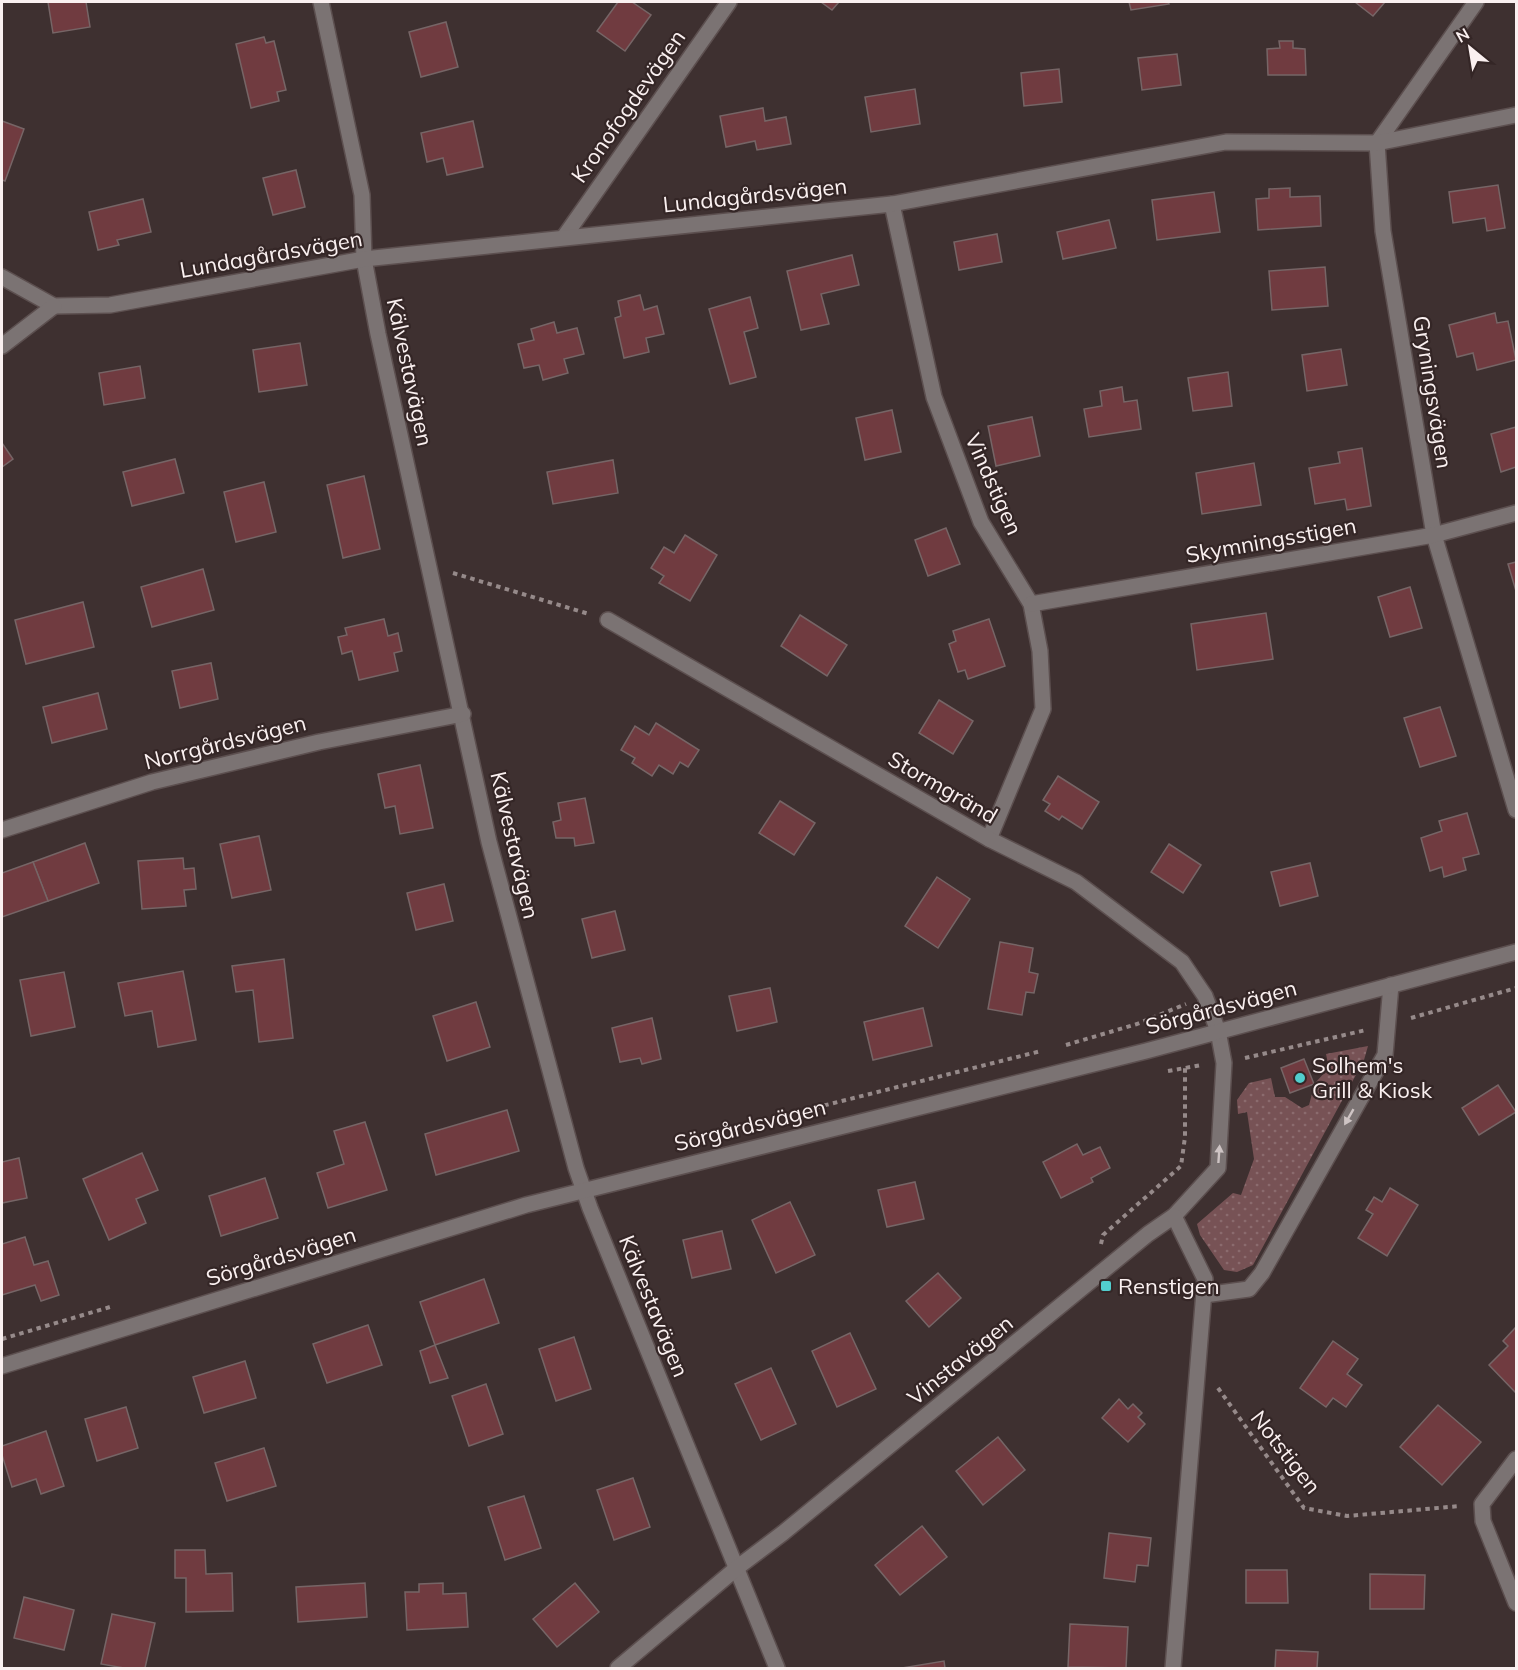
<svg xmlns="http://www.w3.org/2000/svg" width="1518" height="1670" viewBox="0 0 1518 1670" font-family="Mulish,sans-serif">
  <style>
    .park { fill: url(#park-dots) }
    .building { fill: #703b40; stroke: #766566; stroke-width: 1.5 }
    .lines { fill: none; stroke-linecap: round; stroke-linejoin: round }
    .minor-casing { stroke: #5c4f4f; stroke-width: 18 }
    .path { stroke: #968a8a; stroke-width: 4; stroke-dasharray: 4.5 4.5; stroke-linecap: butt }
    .minor { stroke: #7b7373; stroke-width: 15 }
    .oneway { fill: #cec4c4 }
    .poi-dot { fill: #52cdcd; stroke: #342626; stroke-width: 2 }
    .labels { text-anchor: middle; stroke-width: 4.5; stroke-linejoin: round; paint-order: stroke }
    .street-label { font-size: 22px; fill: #faf0f0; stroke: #342626 }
    .poi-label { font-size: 22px; fill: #faf0f0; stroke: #342626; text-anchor: start }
  </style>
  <defs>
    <pattern id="park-dots" width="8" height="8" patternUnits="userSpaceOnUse" patternTransform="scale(1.5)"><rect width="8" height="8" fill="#775255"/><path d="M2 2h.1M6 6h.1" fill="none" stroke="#8b6b6e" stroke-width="1.8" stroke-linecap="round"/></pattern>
  </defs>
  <rect width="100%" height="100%" fill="#3e3030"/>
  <polygon class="park" points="1368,1046 1364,1060 1253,1265 1237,1272 1224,1270 1200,1235 1197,1224 1233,1193 1241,1195 1254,1159 1247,1112 1238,1114 1237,1100 1249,1083 1271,1078 1275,1097 1285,1097 1302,1108 1309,1105 1315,1083 1329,1068 1326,1054"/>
  <g class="building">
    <polygon points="48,2 86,2 90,27 53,33"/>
    <polygon points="618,2 632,2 651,15 625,51 597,31"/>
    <polygon points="821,2 839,2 832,10"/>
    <polygon points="1129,2 1168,2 1169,4 1131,10"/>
    <polygon points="1355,2 1385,2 1373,16"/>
    <polygon points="446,22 458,67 421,77 409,32"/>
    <polygon points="264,37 266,43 274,41 286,90 277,92 279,101 251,108 236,44"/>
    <polygon points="1279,41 1293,41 1293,48 1305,49 1306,75 1268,75 1267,49 1280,48"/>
    <polygon points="1177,54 1181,85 1142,90 1138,58"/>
    <polygon points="1059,69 1062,102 1024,106 1021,73"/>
    <polygon points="915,89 920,124 871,132 865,97"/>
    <polygon points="763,108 765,121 786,117 791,144 757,150 755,141 726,147 720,116"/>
    <polygon points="2,121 24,129 5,181 2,180"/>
    <polygon points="473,121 483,167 447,175 443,158 427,162 421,133"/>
    <polygon points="296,170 305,207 273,215 263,178"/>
    <polygon points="1498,185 1505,228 1487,231 1485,218 1453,223 1449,192"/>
    <polygon points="1290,188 1290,197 1320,196 1321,226 1258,230 1256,199 1269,198 1269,189"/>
    <polygon points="1214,192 1220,232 1157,240 1152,200"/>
    <polygon points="143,199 151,232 117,240 119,245 98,250 89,212"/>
    <polygon points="1109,220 1116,248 1063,259 1057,232"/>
    <polygon points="997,234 1002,262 959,270 954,242"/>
    <polygon points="852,255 859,285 821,294 829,324 801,330 787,271"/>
    <polygon points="1325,267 1328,306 1272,310 1269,271"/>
    <polygon points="640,295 644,310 657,306 664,334 646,338 649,352 624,358 615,318 621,316 618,301"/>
    <polygon points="750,297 758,328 744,332 756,377 730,384 709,309"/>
    <polygon points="1495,313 1497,323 1508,321 1516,360 1477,370 1473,353 1457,357 1449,325"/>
    <polygon points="554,322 557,333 577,328 584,354 564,359 568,373 543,380 539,365 524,368 518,344 534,340 531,329"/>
    <polygon points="300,343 307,385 259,392 253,350"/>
    <polygon points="1341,349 1347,385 1307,391 1302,355"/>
    <polygon points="140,366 145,398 104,405 99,373"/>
    <polygon points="1228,372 1232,406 1193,411 1188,378"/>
    <polygon points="1122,387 1124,402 1137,400 1141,429 1089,437 1084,409 1102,406 1100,391"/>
    <polygon points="892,410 901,452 865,460 856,418"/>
    <polygon points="1032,417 1040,456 996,466 988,426"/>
    <polygon points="1516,427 1516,467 1501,472 1491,434"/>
    <polygon points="2,443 13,459 2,467"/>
    <polygon points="1362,448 1371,506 1347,510 1345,499 1315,504 1309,468 1340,463 1338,452"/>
    <polygon points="175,459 184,493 132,506 123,472"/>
    <polygon points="613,460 618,493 553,504 547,472"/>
    <polygon points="1254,463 1261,505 1202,514 1196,473"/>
    <polygon points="364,476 380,549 343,558 327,485"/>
    <polygon points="264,482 276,532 236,542 224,492"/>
    <polygon points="946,528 960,564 928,576 915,540"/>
    <polygon points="685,535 717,555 690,601 659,583 664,576 651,568 664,547 674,553"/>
    <polygon points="1516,562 1516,591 1508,564"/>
    <polygon points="203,569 214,610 152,627 141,587"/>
    <polygon points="1410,587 1422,628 1390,637 1378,597"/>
    <polygon points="83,602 94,647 26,664 15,620"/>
    <polygon points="1266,613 1273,659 1197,670 1191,624"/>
    <polygon points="800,615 847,645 827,676 781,646"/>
    <polygon points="384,619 388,636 398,633 402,651 394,653 398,671 359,680 352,651 342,654 338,637 347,635 345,628"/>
    <polygon points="989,619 1005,666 968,679 965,670 958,672 949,644 956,641 953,631"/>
    <polygon points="211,663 218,699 180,708 172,671"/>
    <polygon points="98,693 107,729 52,743 43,707"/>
    <polygon points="939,700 973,721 953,754 919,733"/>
    <polygon points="1440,707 1456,756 1420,767 1404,718"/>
    <polygon points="656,723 699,750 688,767 680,762 673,774 659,765 652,776 632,763 635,758 621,750 635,726 649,735"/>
    <polygon points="420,765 433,828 400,834 395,806 385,808 378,774"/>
    <polygon points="1058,776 1099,802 1082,829 1062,816 1059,820 1045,811 1050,804 1043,800"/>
    <polygon points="585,798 594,843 575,846 574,838 556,838 553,822 561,820 558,803"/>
    <polygon points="780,801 815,823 794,855 759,833"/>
    <polygon points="1467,813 1479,854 1463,858 1466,870 1444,877 1442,867 1430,871 1421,838 1442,831 1439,821"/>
    <polygon points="259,836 271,890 232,898 220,844"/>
    <polygon points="85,843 99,883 48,901 33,862"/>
    <polygon points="1169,844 1201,865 1183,893 1151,872"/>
    <polygon points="183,858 184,869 194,868 196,889 184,890 186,906 142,909 138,861"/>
    <polygon points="33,862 48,901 2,917 2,873"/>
    <polygon points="1310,863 1318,896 1280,906 1271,872"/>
    <polygon points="937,877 970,899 938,948 905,926"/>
    <polygon points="444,884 453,921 416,930 407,893"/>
    <polygon points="615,911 625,950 592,958 582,919"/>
    <polygon points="1000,942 1033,948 1029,972 1038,974 1034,993 1026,992 1022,1015 988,1009"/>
    <polygon points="284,959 293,1038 259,1042 253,990 236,992 232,966"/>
    <polygon points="183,971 196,1040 158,1047 152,1011 125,1016 118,983"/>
    <polygon points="64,972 75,1027 31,1036 20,980"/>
    <polygon points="770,988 777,1022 737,1031 729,996"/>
    <polygon points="476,1002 490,1047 447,1061 433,1016"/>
    <polygon points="923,1008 932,1046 873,1060 864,1022"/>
    <polygon points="652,1018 661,1059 642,1064 640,1058 620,1062 612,1028"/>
    <polygon points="1304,1059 1314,1084 1290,1093 1281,1068"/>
    <polygon points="1498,1085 1516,1112 1479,1135 1462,1108"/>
    <polygon points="507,1110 519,1151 436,1175 425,1134"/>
    <polygon points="365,1122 387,1190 328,1208 317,1173 344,1164 334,1131"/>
    <polygon points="1077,1144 1083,1155 1100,1147 1110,1168 1091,1178 1093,1182 1061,1198 1043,1162"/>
    <polygon points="142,1153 158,1190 136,1199 146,1223 109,1240 83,1179"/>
    <polygon points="19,1158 27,1198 2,1203 2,1162"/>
    <polygon points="265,1178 278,1218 221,1236 209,1196"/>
    <polygon points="915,1182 924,1219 887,1227 878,1190"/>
    <polygon points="1390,1188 1418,1205 1387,1256 1358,1238 1373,1214 1366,1210 1374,1197 1382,1202"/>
    <polygon points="790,1202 815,1255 776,1273 752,1220"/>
    <polygon points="722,1231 731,1269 692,1278 683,1240"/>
    <polygon points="25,1237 34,1265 48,1261 59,1295 41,1301 35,1285 2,1295 2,1244"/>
    <polygon points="938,1273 961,1298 929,1327 906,1301"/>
    <polygon points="484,1279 499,1323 435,1345 420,1302"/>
    <polygon points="368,1325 382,1365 327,1383 313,1344"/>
    <polygon points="1516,1327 1516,1390 1515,1392 1489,1365 1508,1346 1503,1341"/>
    <polygon points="850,1333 876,1389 837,1407 812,1351"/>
    <polygon points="574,1337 591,1389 556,1401 539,1349"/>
    <polygon points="1333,1341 1358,1359 1347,1374 1362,1385 1346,1407 1333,1398 1326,1407 1300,1388"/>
    <polygon points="435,1345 448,1378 430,1383 420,1351"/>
    <polygon points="245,1361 256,1398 204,1413 193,1377"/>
    <polygon points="771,1368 796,1424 761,1440 735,1384"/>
    <polygon points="486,1384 503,1434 469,1446 452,1396"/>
    <polygon points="1119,1399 1128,1409 1133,1404 1142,1413 1138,1417 1145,1424 1128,1442 1102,1418"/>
    <polygon points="1438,1405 1481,1442 1442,1485 1400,1447"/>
    <polygon points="126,1407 138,1448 97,1461 85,1419"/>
    <polygon points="46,1431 64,1486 41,1494 36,1479 12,1487 2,1455 2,1446"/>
    <polygon points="998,1437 1025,1470 983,1505 956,1471"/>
    <polygon points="264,1448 276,1486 227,1501 215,1463"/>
    <polygon points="633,1478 650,1527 614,1540 597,1490"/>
    <polygon points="524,1496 541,1548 505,1560 488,1507"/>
    <polygon points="922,1526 947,1557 900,1595 875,1565"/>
    <polygon points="1109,1533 1151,1538 1148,1566 1137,1565 1135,1582 1104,1578"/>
    <polygon points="175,1550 205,1550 206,1574 232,1573 233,1611 186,1612 186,1578 175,1578"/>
    <polygon points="1246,1570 1287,1570 1288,1603 1246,1603"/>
    <polygon points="1370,1574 1425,1575 1424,1609 1370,1609"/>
    <polygon points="365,1583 367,1617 298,1622 296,1587"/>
    <polygon points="443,1583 443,1594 466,1593 468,1627 407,1630 405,1592 419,1592 419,1584"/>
    <polygon points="575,1583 599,1612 557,1647 533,1619"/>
    <polygon points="24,1597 74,1610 64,1650 14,1638"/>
    <polygon points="112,1614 155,1623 145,1668 124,1668 101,1664"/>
    <polygon points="1070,1624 1128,1627 1126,1668 1068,1667"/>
    <polygon points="1276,1650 1318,1652 1317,1668 1275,1668"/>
    <polygon points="944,1661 945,1668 902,1668"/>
  </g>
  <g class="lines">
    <defs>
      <g id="minor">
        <polyline points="321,2 362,195 364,259 378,334 489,842 576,1168 590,1208 777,1668"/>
        <polyline points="1476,2 1377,143 1383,231 1434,535 1516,810"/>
        <polyline points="892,204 934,397 981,522 1031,604 1040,651 1043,709 989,839"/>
        <polyline points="564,237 729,2"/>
        <polyline points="2,277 54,306 110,305 364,259 892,204 1226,142 1377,143 1516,115"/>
        <polyline points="2,346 54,306"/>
        <polyline points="1031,604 1434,535 1516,513"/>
        <polyline points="608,620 989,839 1076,882 1182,962 1205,996 1218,1031 1224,1063 1218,1168 1174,1216 1148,1234 783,1533 738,1567 618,1668"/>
        <polyline points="2,830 152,782 319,742 463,714"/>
        <polyline points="1204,1295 1249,1289 1262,1273 1385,1055 1391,985"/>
        <polyline points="2,1366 526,1205 1146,1051 1516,952"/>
        <polyline points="1516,1459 1482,1504 1483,1521 1516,1603"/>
        <polyline points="1173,1668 1205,1279 1174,1216"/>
      </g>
    </defs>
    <use href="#minor" class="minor-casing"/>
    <g class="path">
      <polyline points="453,573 589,614"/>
      <polyline points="1411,1018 1516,988"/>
      <polyline points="1066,1045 1137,1024 1186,1004"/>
      <polyline points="1245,1058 1366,1030"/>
      <polyline points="1168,1071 1202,1065"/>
      <polyline points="798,1112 1041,1051"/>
      <polyline points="1101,1244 1103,1235 1181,1166 1185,1137 1185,1067"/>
      <polyline points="2,1339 110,1307"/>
      <polyline points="1218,1388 1304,1508 1347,1516 1460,1506"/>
    </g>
    <use href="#minor" class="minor"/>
  </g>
  <defs><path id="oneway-solid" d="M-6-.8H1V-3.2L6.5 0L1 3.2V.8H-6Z" transform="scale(1.5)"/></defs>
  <g class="oneway">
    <use href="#oneway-solid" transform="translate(1349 1117) rotate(120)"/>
    <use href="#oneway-solid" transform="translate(1219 1154) rotate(-86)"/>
  </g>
  <g class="poi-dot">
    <circle cx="1300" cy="1078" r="6"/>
    <rect x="1100" y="1280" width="12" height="12" rx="3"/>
  </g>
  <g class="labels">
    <g class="street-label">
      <text transform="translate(628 106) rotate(-55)" y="8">Kronofogdevägen</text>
      <text transform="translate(755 195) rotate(-6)" y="8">Lundagårdsvägen</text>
      <text transform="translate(271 254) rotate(-10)" y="8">Lundagårdsvägen</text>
      <text transform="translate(410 372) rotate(78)" y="8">Kälvestavägen</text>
      <text transform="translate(1433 392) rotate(81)" y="8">Gryningsvägen</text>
      <text transform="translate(994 484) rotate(66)" y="8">Vindstigen</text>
      <text transform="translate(1271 540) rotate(-10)" y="8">Skymningsstigen</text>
      <text transform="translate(225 742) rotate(-14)" y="8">Norrgårdsvägen</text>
      <text transform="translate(943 787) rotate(30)" y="8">Stormgränd</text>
      <text transform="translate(515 845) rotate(77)" y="8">Kälvestavägen</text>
      <text transform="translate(1221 1007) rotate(-15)" y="8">Sörgårdsvägen</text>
      <text transform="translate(750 1125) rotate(-14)" y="8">Sörgårdsvägen</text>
      <text transform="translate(281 1256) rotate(-17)" y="8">Sörgårdsvägen</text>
      <text transform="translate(654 1306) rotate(68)" y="8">Kälvestavägen</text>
      <text transform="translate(960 1360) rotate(-39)" y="8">Vinstavägen</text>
      <text transform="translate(1286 1452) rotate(52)" y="8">Notstigen</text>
    </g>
    <g class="poi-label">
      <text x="1312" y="1073">Solhem's<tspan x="1312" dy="25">Grill &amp; Kiosk</tspan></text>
      <text x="1118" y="1294">Renstigen</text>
    </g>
  </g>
  <rect width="1518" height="1670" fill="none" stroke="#faf0f0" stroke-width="6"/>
  <g transform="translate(1470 48) rotate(330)" stroke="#342626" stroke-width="4.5" paint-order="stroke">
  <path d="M0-4.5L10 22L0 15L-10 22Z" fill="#faf0f0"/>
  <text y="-9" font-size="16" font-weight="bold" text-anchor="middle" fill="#faf0f0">N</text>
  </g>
</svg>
